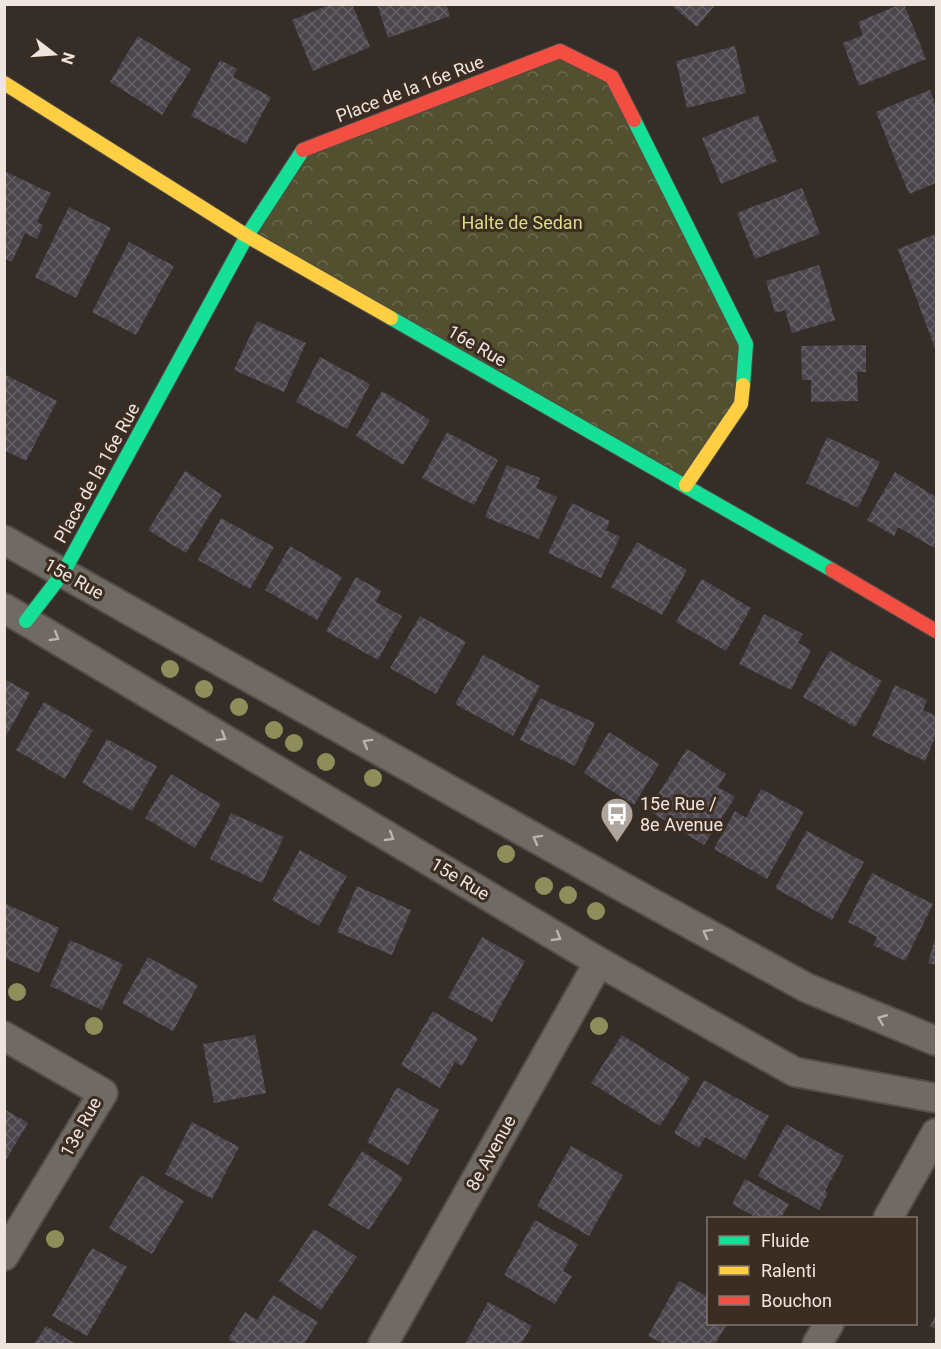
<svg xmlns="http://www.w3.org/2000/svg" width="941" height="1349" viewBox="0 0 941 1349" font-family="Roboto,sans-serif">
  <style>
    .park { fill: url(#park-crowns) }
    .building { fill: url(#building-cross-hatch) }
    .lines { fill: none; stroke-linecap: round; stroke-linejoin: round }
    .street-casing { stroke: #534c47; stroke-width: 32 }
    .fast-casing { stroke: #534c47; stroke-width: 16 }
    .slow-casing { stroke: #534c47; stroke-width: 16 }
    .jam-casing { stroke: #534c47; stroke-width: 16 }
    .street { stroke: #706a64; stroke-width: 28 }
    .fast { stroke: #16e098; stroke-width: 14 }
    .slow { stroke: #ffcf43; stroke-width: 14 }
    .jam { stroke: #f24e42; stroke-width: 14 }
    .tree { fill: #8f8e5a }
    .oneway { stroke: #bcb4ad }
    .labels { text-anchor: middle; stroke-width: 6; stroke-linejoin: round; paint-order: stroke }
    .street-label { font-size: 18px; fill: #efe5de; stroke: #3b2d22 }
    .park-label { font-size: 18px; fill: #d9dd83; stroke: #3b2d22 }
    .poi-label { font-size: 18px; fill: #efe5de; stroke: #3b2d22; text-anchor: start }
  </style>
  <defs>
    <pattern id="park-crowns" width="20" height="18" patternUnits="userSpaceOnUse" patternTransform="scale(1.5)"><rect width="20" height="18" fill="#52512f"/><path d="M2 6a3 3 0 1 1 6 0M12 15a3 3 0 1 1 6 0" fill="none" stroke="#6b6a4d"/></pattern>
    <pattern id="building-cross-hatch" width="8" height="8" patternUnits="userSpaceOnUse" patternTransform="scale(1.5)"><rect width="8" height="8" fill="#4b464d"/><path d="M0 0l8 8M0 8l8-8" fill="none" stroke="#656166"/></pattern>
  </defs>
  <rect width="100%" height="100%" fill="#352e28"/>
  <polygon class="park" points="560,51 612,77 746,344 741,404 686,485 247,236 304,149"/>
  <g class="building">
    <polygon points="332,4 352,4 370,47 313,71 292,20"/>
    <polygon points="377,4 446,4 450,16 388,38"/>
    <polygon points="670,4 716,4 697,27"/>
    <polygon points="901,4 904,4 926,59 859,86 843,43 863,35 858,22"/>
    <polygon points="138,36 191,69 162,115 110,82"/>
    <polygon points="735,46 746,93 687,108 676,61"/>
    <polygon points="220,60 237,69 233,77 271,97 246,144 191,116"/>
    <polygon points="930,90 936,106 936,183 909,194 876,112"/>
    <polygon points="758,115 777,161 721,184 702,138"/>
    <polygon points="4,171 51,193 37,222 43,225 37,239 25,233 12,262 4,258"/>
    <polygon points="802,188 820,234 755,259 737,213"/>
    <polygon points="69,207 111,228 76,298 35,277"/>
    <polygon points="936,234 936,351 898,249"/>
    <polygon points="129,242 174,266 136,335 92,312"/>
    <polygon points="819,265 835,320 792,333 785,310 775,313 766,281"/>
    <polygon points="257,321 306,343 284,392 234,370"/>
    <polygon points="866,345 866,372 857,372 858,401 811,402 811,380 802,380 801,346"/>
    <polygon points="320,357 370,384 347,429 296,402"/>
    <polygon points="4,374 57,401 26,461 4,450"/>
    <polygon points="382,391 430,420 403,465 356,436"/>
    <polygon points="447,432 498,460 474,505 422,478"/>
    <polygon points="827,437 880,462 858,508 806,483"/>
    <polygon points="507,465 540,478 536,488 557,497 539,539 485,517"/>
    <polygon points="185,471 222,495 186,553 148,530"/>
    <polygon points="895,472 936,497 936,549 898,527 894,536 867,520"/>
    <polygon points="572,503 610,521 606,530 620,537 601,578 548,553"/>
    <polygon points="221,518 274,547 250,589 198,560"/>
    <polygon points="637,542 687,570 662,615 611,587"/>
    <polygon points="290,546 342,577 317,620 265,590"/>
    <polygon points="356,577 381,591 376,602 402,616 378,660 326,631"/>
    <polygon points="702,579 751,608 726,651 676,622"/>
    <polygon points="764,614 803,634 798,643 811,650 791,690 739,664"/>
    <polygon points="420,616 466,642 436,694 390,668"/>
    <polygon points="830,651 882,681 855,727 803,697"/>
    <polygon points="483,655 540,686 513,736 455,704"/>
    <polygon points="4,679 30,693 4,740"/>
    <polygon points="895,685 927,700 923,710 936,716 936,735 925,761 872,736"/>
    <polygon points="540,698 595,723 575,766 520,740"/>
    <polygon points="44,702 93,730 65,779 16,750"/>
    <polygon points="609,732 659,764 634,805 584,773"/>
    <polygon points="107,739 157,766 132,811 82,783"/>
    <polygon points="687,749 726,774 718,787 735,797 704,845 648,810"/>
    <polygon points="171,774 221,804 195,848 145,818"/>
    <polygon points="761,789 804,812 767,879 714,849 735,811 746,818"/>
    <polygon points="231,813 284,837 262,883 210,859"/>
    <polygon points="807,831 864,862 832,920 775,888"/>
    <polygon points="300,850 347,876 319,926 272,900"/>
    <polygon points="872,873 933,904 905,961 873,945 877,937 848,922"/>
    <polygon points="357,886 411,910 392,955 337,932"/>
    <polygon points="6,904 59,928 39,973 4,958 4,908"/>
    <polygon points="936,935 936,965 928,963"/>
    <polygon points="482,937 525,961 492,1022 448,998"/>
    <polygon points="70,940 123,964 102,1010 50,986"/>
    <polygon points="148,957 198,985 173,1031 122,1003"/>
    <polygon points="433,1011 478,1038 462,1066 455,1062 440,1088 401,1065"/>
    <polygon points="255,1035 266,1093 214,1103 203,1044"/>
    <polygon points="622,1035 690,1078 660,1126 591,1083"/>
    <polygon points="704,1080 769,1116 745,1160 705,1137 699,1148 674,1133"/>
    <polygon points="397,1087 439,1110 408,1165 367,1142"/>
    <polygon points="4,1109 28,1123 4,1163"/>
    <polygon points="192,1122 239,1147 212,1199 165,1174"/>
    <polygon points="786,1124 844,1156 825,1191 828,1193 819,1210 758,1176"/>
    <polygon points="571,1146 623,1175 589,1236 537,1206"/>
    <polygon points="362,1151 403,1178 369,1230 328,1205"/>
    <polygon points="141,1175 184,1201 152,1254 109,1228"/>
    <polygon points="745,1179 789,1204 781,1218 757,1218 732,1204"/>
    <polygon points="535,1220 578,1244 563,1271 572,1276 555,1304 504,1275"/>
    <polygon points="314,1229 357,1257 321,1310 279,1281"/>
    <polygon points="92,1248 127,1267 87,1336 52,1316"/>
    <polygon points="679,1281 708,1297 708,1324 727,1324 715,1344 664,1344 648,1336"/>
    <polygon points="273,1295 318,1322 304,1344 237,1344 228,1339 245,1312 257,1320"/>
    <polygon points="488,1302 532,1326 521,1344 465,1344"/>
    <polygon points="936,1315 936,1329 930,1326"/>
    <polygon points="46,1326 76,1344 34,1344"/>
  </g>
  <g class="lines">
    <defs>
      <g id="street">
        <polyline points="4,540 628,890 807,988 936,1041"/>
        <polyline points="4,608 599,962 795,1072 936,1098"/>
        <polyline points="4,1036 103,1093 4,1256"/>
        <polyline points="888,1218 936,1133"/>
        <polyline points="383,1344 599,962"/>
        <polyline points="817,1344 829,1324"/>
      </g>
      <g id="fast">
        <polyline points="634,120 746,344 743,385"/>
        <polyline points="391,318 832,570"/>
        <polyline points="26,621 63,573 247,236 303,150"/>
      </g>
      <g id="slow">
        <polyline points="4,83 247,236 391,318"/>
        <polyline points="686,485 741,404 743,385"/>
      </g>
      <g id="jam">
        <polyline points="303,150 560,51 612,77 634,120"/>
        <polyline points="832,570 936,631"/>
      </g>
    </defs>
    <use href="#street" class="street-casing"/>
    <use href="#fast" class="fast-casing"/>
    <use href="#slow" class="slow-casing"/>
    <use href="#jam" class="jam-casing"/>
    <use href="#street" class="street"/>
    <use href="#fast" class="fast"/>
    <use href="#slow" class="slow"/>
    <use href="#jam" class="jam"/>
  </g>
  <g class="tree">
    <circle cx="170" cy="669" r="9"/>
    <circle cx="204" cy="689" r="9"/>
    <circle cx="239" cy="707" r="9"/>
    <circle cx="274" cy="730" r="9"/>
    <circle cx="294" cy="743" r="9"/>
    <circle cx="326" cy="762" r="9"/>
    <circle cx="373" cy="778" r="9"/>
    <circle cx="506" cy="854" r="9"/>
    <circle cx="544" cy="886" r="9"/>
    <circle cx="568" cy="895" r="9"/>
    <circle cx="596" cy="911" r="9"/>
    <circle cx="17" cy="992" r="9"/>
    <circle cx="94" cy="1026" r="9"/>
    <circle cx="599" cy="1026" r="9"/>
    <circle cx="55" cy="1239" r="9"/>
  </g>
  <defs><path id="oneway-chevron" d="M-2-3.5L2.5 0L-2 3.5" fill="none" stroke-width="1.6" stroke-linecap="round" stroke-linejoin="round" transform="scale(1.5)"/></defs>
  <g class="oneway">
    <use href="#oneway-chevron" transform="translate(55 637) rotate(31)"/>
    <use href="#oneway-chevron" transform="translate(222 737) rotate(31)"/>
    <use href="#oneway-chevron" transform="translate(367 743) rotate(-151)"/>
    <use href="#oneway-chevron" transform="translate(390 837) rotate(31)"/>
    <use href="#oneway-chevron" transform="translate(537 839) rotate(-151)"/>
    <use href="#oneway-chevron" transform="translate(707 933) rotate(-151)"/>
    <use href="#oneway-chevron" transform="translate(557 937) rotate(31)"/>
    <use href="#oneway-chevron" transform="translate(882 1019) rotate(-158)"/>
  </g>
  <defs>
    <symbol id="bus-pin" viewBox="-11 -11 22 30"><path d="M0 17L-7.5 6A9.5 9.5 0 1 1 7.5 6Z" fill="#aea59e" stroke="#3b2d22"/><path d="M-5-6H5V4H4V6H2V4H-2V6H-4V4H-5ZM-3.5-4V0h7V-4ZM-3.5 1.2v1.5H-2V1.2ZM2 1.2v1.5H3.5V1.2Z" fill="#fff"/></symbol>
  </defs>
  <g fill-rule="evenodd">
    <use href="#bus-pin" x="598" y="795" width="38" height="52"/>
  </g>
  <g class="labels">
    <g class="street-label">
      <text transform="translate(410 89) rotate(-21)" y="6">Place de la 16e Rue</text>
      <text transform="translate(477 346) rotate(30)" y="6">16e Rue</text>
      <text transform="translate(97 473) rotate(-61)" y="6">Place de la 16e Rue</text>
      <text transform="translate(74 579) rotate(29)" y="6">15e Rue</text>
      <text transform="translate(460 879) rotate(31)" y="6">15e Rue</text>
      <text transform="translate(81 1127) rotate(-61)" y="6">13e Rue</text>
      <text transform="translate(491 1153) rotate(-61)" y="6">8e Avenue</text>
    </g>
    <g class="park-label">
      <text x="522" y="229">Halte de Sedan</text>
    </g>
    <g class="poi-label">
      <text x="640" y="810">15e Rue /<tspan x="640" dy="21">8e Avenue</tspan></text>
    </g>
  </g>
  <rect width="941" height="1349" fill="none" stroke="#efe5de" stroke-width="12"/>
  <rect x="707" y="1217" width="210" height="108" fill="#3b2d22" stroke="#83776d" stroke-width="1.5"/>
  <rect x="719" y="1236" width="30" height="9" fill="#16e098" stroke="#83776d" stroke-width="1.5"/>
  <text x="761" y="1247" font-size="18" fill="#efe5de">Fluide</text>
  <rect x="719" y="1266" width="30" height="9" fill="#ffcf43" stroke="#83776d" stroke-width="1.5"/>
  <text x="761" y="1277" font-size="18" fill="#efe5de">Ralenti</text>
  <rect x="719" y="1296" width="30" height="9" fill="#f24e42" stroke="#83776d" stroke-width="1.5"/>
  <text x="761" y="1307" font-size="18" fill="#efe5de">Bouchon</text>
  <g transform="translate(54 54) rotate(107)" stroke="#3b2d22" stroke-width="4.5" paint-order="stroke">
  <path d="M0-4.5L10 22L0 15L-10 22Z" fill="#efe5de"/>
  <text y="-9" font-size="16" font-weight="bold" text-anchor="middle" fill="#efe5de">N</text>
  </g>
</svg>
